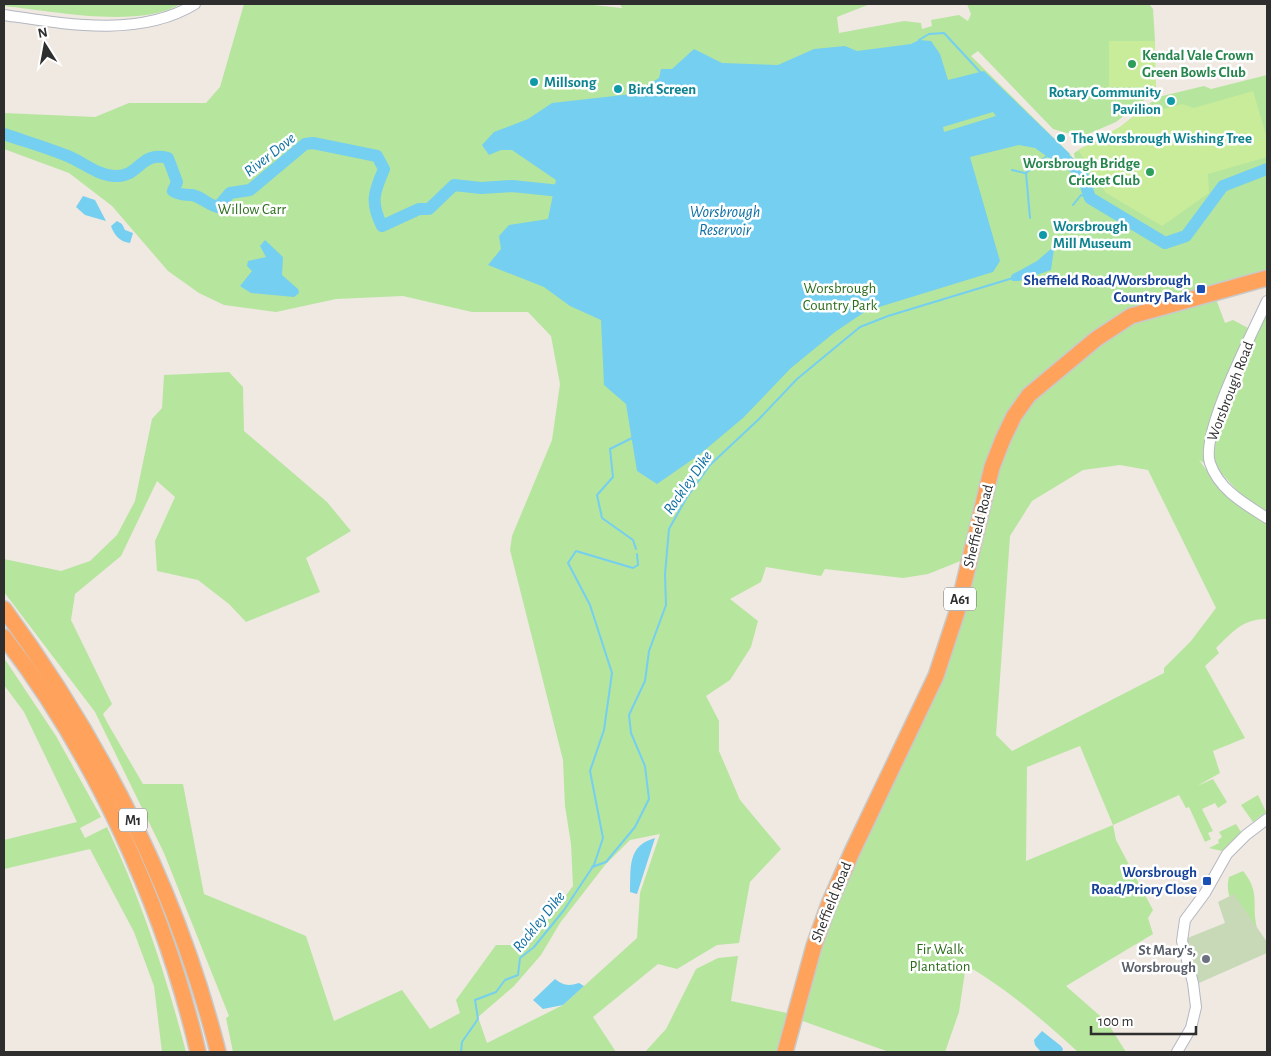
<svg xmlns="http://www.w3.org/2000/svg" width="1271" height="1056" viewBox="0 0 1271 1056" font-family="'Alegreya Sans',sans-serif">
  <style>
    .green { fill: #b6e59e; fill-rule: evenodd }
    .cemetery { fill: #c8d9b8 }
    .pitch { fill: #c9ec9a }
    .water { fill: #75cff0; fill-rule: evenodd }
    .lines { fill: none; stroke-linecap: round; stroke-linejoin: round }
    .stream { stroke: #75cff0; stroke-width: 2 }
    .river { stroke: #75cff0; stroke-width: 12 }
    .minor-casing { stroke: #b4b7c1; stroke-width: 12 }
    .highway-casing { stroke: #c9c9c9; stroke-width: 18 }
    .minor { stroke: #fff; stroke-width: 10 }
    .highway { stroke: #ffa35c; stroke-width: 15 }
    .leisure-dot { fill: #2e9e5b; stroke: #fff; stroke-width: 2 }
    .culture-dot { fill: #0f9aa8; stroke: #fff; stroke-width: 2 }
    .transit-dot { fill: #1a4fb4; stroke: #fff; stroke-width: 2 }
    .worship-dot { fill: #6b7280; stroke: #fff; stroke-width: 2 }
    .labels { text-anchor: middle; stroke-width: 5; stroke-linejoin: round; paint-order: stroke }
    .shield { fill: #fff; stroke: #6d6d6d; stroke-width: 1 }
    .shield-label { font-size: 14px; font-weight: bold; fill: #2e2e2e }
    .leisure-label { font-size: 15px; font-weight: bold; fill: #27864d; stroke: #fff; text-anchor: start }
    .culture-label { font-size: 15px; font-weight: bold; fill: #0d838f; stroke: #fff; text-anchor: start }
    .park-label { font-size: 15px; fill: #2c6e1b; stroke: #fff }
    .transit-label { font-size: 15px; font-weight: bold; fill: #164399; stroke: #fff; text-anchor: end }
    .street-label { font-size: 15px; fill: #2e2e2e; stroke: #fff }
    .worship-label { font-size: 15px; font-weight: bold; fill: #5b616d; stroke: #fff; text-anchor: end }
    .water-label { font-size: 16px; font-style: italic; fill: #0d6fa3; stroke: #fff }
  </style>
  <rect width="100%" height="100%" fill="#efe9e1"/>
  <g class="green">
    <path d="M 4,4 L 181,4 C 136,29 54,11 4,6 Z"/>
    <path d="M 244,4 L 584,4 L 622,8 L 620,4 L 870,4 L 837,17 L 839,33 L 904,21 L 921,23 L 922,29 L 932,26 L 931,20 L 959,15 L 968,21 L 971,14 L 967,4 L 1149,4 L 1153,9 L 1155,41 L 1109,41 L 1109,87 L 1156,87 L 1155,92 L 1116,122 L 1081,137 L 1053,129 L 978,51 L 971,56 L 1070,154 L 1075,161 L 1074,153 L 1120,127 L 1158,97 L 1204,86 L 1211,89 L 1267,75 L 1267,270 L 1220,286 L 1216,299 L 1225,323 L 1233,320 L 1250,329 L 1267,311 L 1267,512 L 1242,496 L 1224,476 L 1199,460 C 1220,489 1237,505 1267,524 L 1267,619 C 1244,618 1231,633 1216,648 L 1219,653 L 1205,666 L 1245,738 L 1213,751 L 1220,773 L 1197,786 L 1213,779 L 1227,802 L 1218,808 L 1215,803 L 1202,809 L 1213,831 L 1208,833 L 1211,839 L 1205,842 L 1189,807 L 1186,808 L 1179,795 L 1113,825 L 1116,840 L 1153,910 L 1148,918 L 1153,934 L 1066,986 L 1107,1022 L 1126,1052 L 1078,1052 C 1043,1020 1007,989 966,965 L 959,1012 L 945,1052 L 889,1052 L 800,1020 L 817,955 L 849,874 L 944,670 L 963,560 L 928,574 L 903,578 L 825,569 L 821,576 L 766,567 L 761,582 L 730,599 L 758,621 L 751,647 L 730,680 L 706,696 L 719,721 L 719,751 L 740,800 L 781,849 L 750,882 L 739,943 L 717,945 L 677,969 L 658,964 L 593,1017 L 616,1052 L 233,1052 L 226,1018 L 229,1016 L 164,853 L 95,712 L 4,592 L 4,559 L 61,571 L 90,561 L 117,535 L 135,501 L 152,419 L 162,408 L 164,375 L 229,372 L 243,387 L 244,431 L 327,502 L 351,531 L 306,558 L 320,592 L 246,622 L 229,604 L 198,580 L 157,571 L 155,541 L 175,497 L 157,481 L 121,556 L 75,594 L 71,620 L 112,704 L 103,714 L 108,724 L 143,784 L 183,784 L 204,894 L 306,936 L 334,1021 L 402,990 L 430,1029 L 460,1013 L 456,1000 L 496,945 L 518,945 L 539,931 L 573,886 L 571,844 L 565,806 L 563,760 L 510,550 L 512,536 L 552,440 L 560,384 L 551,336 L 528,312 L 472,312 L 403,296 L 336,299 L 276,312 L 224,305 L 199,293 L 168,271 L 112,206 L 69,173 L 4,149 L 4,113 L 95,117 L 129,103 L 206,103 L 220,87 ZM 1120,465 L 1148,470 L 1216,608 L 1191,641 L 1164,668 L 1164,673 L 1012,751 L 996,735 L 1010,536 L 1032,501 L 1083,470 ZM 1080,746 L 1113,825 L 1026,861 L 1027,767 ZM 660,834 L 640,893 L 637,938 L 563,1005 L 487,1043 L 478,1017 L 514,986 L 541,955 L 560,923 L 605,865 L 630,840 Z"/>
    <path d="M 4,658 L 56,736 L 101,817 L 80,828 L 85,838 L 107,827 C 141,899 166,975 186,1052 L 162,1052 L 154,986 L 134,932 L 90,849 L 4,869 L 4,840 L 77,822 L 24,712 L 4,685 Z"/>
    <polygon points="1258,795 1266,812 1253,822 1241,805"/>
    <polygon points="1236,824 1241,832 1222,851 1209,848 1219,843 1218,840 1222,837 1219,832"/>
    <path d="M 1243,871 C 1261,893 1251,903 1257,928 C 1241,914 1223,901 1229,877 Z"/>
    <polygon points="738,956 731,1001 787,1013 777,1052 645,1052 666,1029 696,969 718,958"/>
  </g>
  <polygon class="cemetery" points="1234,894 1267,942 1267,953 1199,983 1185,939 1225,923 1218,902"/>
  <g class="pitch">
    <polygon points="1109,41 1155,41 1156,87 1109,87"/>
    <polygon points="1253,91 1267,138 1267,157 1208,174 1209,193 1162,226 1106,193 1078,150 1120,127 1150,104 1164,109 1182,104 1194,108"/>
  </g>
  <g class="water">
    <path d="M 919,40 L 931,41 L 940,54 L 948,80 L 984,71 L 1070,154 L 1056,163 L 1035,148 L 1019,145 L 970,157 L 1000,261 L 993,272 L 866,311 L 835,332 L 791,368 L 743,418 L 699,455 L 657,484 L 637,471 L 626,404 L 604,385 L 601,320 L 570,306 L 544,287 L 488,265 L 501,249 L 499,236 L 509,225 L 548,219 L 556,180 L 512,150 L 501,150 L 489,155 L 482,145 L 494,132 L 528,119 L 552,103 L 632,94 L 659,78 L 661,69 L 672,69 L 694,49 L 722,63 L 778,65 L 814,49 L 845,46 L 857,51 L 911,44 ZM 993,112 L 996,116 L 944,132 L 943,127 Z"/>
    <polygon points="83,196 95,200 106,221 85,215 76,207"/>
    <path d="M 117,221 L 122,224 L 125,230 L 133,233 L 130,243 C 120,242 114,235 111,226 Z"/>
    <polygon points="265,240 283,257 282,275 298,289 299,293 294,297 251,293 240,286 252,271 247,266 248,261 266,257 260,246"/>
    <polygon points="1052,248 1054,249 1051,270 1019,281 1012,281 1011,276 1013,274 1037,261"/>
    <path d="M 655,838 L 637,894 L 630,892 C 631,867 627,846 655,838 Z"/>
    <path d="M 555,979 C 564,986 569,986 579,983 L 584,986 L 563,1005 L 543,1009 L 533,1000 Z"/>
    <polygon points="1042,1031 1061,1046 1063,1049 1062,1052 1041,1052 1035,1045 1034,1040"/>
  </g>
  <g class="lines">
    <g class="stream">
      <polyline points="919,40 929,34 944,33 982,74"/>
      <polyline points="1012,170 1025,173"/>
      <polyline points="1073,205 1081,195 1090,198"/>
      <polyline points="1030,218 1026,173 1047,156"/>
      <polyline points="634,437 610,449 613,477 597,495 602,518 633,540 636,549"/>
      <polyline points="592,867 606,862 635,827 649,799 645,766 631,733 629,715 645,681 649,651 666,605 665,574 669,529 687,497 710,465 759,419 797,379 860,327 888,316 1013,278"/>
      <polyline points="461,1052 462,1042 478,1019 475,1000 496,992 505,980 518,975 520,958 534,947 564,910 594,865 603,838 590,771 604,730 612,673 590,605 568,563 576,551 633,568 638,565 637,554"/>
    </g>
    <g class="river">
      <path d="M 4,134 C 24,141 45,147 65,155 C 82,161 96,175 114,176 C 142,177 138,151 168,158 L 177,182 L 173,191 C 181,196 184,194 192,195 C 202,197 208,205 218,207 L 230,193 L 250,190 L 305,144 L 313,143 L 377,156 L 384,169 C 374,192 370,202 382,226 L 419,209 L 429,209 L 454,185 L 481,188 L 512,186 L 570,192"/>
      <polyline points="1052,148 1082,174 1090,198 1165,243 1186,236 1223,186 1267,169"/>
    </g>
    <defs>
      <g id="minor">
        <path d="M 4,15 C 65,24 140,38 195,4"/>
        <path d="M 1267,301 C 1253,332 1200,433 1210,463 C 1219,490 1245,504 1267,518"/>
        <polyline points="1177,1052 1191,1028 1196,1007 1193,983 1182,941 1185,920 1205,893 1227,854 1246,835 1267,819"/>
      </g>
      <g id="highway">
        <path d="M 4,609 C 102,743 177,890 218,1052"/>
        <path d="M 4,637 C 95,755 164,907 198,1052"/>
        <polyline points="785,1052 814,946 829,904 852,852 936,676 957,612 992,467 1003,439 1014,416 1029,395 1096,339 1131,316 1267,278"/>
      </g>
    </defs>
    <use href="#minor" class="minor-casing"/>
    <use href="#highway" class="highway-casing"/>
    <use href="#minor" class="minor"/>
    <use href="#highway" class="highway"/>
  </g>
  <g class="leisure-dot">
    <circle cx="1132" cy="64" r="5"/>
    <circle cx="1150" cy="172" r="5"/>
  </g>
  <g class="culture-dot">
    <circle cx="534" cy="82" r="5"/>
    <circle cx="618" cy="89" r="5"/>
    <circle cx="1171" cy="101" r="5"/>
    <circle cx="1061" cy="138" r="5"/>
    <circle cx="1043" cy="235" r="5"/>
  </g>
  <g class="transit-dot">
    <rect x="1196" y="284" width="10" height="10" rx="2.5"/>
    <rect x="1202" y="876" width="10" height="10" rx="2.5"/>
  </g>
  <circle class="worship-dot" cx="1206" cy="959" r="5"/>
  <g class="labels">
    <g class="shield">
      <rect x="944" y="587.5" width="32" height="23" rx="4"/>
      <rect x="119" y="808.5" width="28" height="23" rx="4"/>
    </g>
    <g class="shield-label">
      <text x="960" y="604">A61</text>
      <text x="133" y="825">M1</text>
    </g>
    <g class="leisure-label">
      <text x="1142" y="60">Kendal Vale Crown<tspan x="1142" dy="17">Green Bowls Club</tspan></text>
      <text x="1140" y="168" text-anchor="end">Worsbrough Bridge<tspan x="1140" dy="17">Cricket Club</tspan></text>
    </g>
    <g class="culture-label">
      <text x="544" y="87">Millsong</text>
      <text x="628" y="94">Bird Screen</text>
      <text x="1161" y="97" text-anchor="end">Rotary Community<tspan x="1161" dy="17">Pavilion</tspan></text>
      <text x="1071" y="143">The Worsbrough Wishing Tree</text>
      <text x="1053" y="231">Worsbrough<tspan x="1053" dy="17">Mill Museum</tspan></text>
    </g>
    <g class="park-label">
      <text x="252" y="214">Willow Carr</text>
      <text x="840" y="293">Worsbrough<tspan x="840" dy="17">Country Park</tspan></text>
      <text x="940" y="954">Fir Walk<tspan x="940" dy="17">Plantation</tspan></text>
    </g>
    <g class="transit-label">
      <text x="1191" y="285">Sheffield Road/Worsbrough<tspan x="1191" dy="17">Country Park</tspan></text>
      <text x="1197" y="877">Worsbrough<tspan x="1197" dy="17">Road/Priory Close</tspan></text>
    </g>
    <g class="street-label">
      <text transform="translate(1230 391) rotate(-69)" y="5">Worsbrough Road</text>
      <text transform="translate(978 526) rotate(-76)" y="5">Sheffield Road</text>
      <text transform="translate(831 902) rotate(-68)" y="5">Sheffield Road</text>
    </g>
    <g class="worship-label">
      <text x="1196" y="955">St Mary's,<tspan x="1196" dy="17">Worsbrough</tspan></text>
    </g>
    <g class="water-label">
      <text transform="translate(269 154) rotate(-38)" y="6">River Dove</text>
      <text x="725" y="217">Worsbrough<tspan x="725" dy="18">Reservoir</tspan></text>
      <text transform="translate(687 482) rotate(-55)" y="6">Rockley Dike</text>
      <text transform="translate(538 921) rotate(-51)" y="6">Rockley Dike</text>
    </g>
  </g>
  <rect width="1271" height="1056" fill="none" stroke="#2e2e2e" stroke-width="10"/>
  <g transform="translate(45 45) rotate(349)" stroke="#ffffff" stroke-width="4" paint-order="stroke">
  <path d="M0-4L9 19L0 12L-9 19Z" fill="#2e2e2e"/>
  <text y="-8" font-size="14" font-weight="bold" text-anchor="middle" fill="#2e2e2e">N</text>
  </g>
  <path d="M1091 1026v8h105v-8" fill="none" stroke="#2e2e2e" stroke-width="2.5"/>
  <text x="1098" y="1026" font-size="15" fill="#2e2e2e" stroke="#ffffff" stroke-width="4" paint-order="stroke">100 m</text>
</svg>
